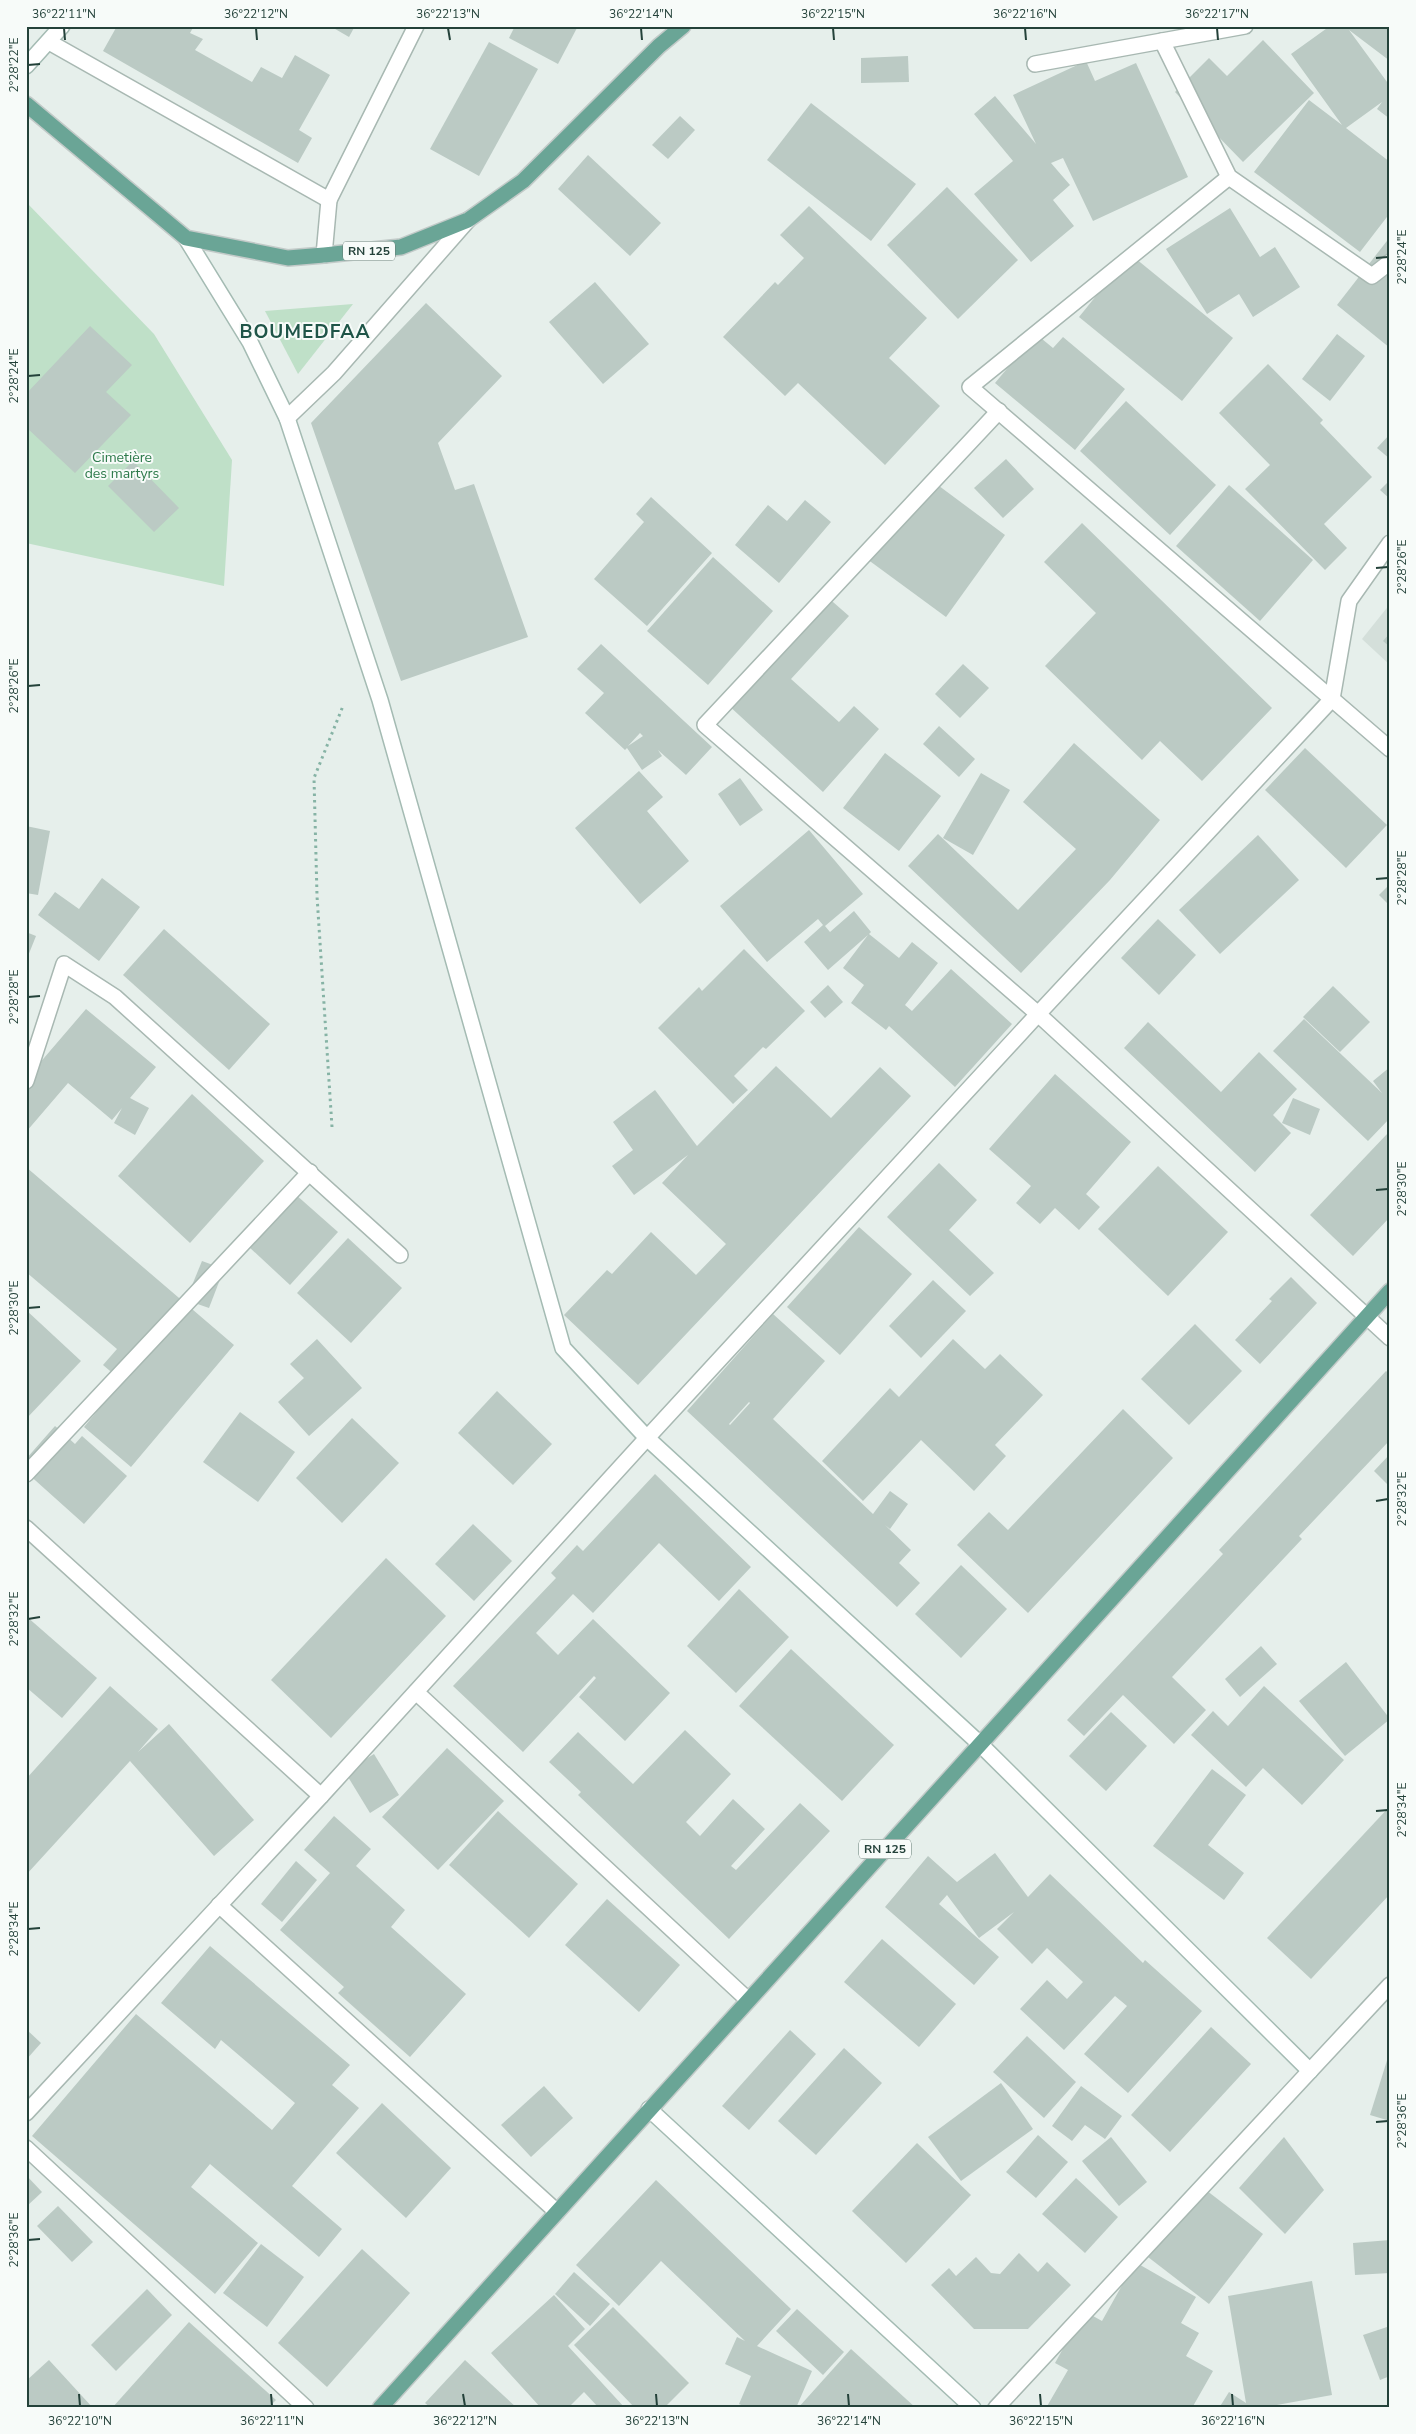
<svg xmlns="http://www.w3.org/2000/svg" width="1416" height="2434" viewBox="0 0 1416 2434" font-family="'Nunito Sans',sans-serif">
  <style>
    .built { fill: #d4dfda }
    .green { fill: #bfe0c8 }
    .building { fill: #bbcac4; fill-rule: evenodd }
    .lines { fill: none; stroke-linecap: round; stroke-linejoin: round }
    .street-casing { stroke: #a8b8b2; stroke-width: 18 }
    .secondary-casing { stroke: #a4bbb3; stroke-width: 18 }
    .primary-casing { stroke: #c2cac8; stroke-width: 18 }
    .path { stroke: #86b3a5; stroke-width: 3; stroke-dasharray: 2.5 4; stroke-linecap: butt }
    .street { stroke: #fff; stroke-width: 15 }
    .secondary { stroke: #fff; stroke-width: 15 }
    .primary { stroke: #6aa596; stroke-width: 15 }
    .ticks { fill: none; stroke: #24423a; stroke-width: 2 }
    .labels { text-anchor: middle; stroke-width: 4; stroke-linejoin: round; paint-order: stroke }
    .shield { fill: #f7fbf9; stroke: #637a73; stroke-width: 1 }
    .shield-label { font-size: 12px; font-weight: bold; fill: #24423a }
    .park-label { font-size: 14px; fill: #2d7a4b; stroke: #f7fbf9 }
    .district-label { font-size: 19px; font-weight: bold; letter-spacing: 1px; fill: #1f5548; stroke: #f7fbf9 }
    .neatline { fill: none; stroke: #24423a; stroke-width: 2 }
    .ticks-label { font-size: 12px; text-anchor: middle; fill: #24423a }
  </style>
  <rect width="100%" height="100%" fill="#e6efeb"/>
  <polygon class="built" points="1390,604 1390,665 1362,639"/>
  <g class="green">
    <polygon points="26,202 154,334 232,460 224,586 26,543"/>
    <polygon points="353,304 298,374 265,311"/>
  </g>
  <g class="building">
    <polygon points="117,26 194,26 190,33 203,39 195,50 252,82 261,67 282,78 295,55 330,75 299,130 312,138 298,163 103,51"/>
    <polygon points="330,26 355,26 349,37"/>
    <polygon points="515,26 578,26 558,64 509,38"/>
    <polygon points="1330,26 1390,26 1390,61 1349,30 1390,86 1390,119 1377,109 1382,102 1346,128 1390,162 1390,213 1360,252 1254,172 1309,100 1342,125 1291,54"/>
    <polygon points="1263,40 1314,93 1243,162 1175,92 1209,58 1227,76"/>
    <polygon points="489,42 538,69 479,176 430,149"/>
    <polygon points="908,56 909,82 861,83 861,58"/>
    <polygon points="1086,61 1095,81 1136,63 1188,177 1093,221 1063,158 1051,163 1070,185 1053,200 1074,226 1031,262 974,194 1013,161 974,114 995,96 1036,144 1013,95"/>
    <polygon points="811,103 916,184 871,241 767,160"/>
    <polygon points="680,116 695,130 668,159 652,145"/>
    <polygon points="588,155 661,223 630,256 558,189"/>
    <polygon points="947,187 1018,260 958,319 887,245"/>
    <polygon points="809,206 927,318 889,358 940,406 885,465 798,383 785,396 723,337 775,282 778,285 804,258 780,235"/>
    <polygon points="1230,208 1260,257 1275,247 1300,287 1253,317 1239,294 1207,314 1166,249"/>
    <polygon points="1390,237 1390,348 1337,305"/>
    <polygon points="1130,254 1233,338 1182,401 1079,317"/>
    <polygon points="595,282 649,344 603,384 549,322"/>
    <polygon points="426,303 502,376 438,443 455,490 474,484 528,637 401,681 311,423"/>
    <polygon points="90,326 132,365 106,392 131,415 75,473 26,427 26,394"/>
    <polygon points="1036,334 1053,348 1063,337 1125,389 1075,450 995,383"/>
    <polygon points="1337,334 1365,356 1330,401 1302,379"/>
    <polygon points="1268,364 1323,420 1320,423 1372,477 1324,524 1347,548 1325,570 1245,489 1270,465 1219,413"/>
    <polygon points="1126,401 1216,485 1170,535 1080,451"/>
    <polygon points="1390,434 1390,459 1377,448"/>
    <polygon points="1006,459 1034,489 1003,518 974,488"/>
    <polygon points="133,461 179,508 154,532 108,486"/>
    <polygon points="927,477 1005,535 946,617 867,559"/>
    <polygon points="1390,480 1390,499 1380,490"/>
    <polygon points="1229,485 1313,560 1260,621 1176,546"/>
    <polygon points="651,497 712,553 647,626 594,579 644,522 636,514"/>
    <polygon points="805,500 831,522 779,583 735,545 768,505 787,521"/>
    <polygon points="1082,523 1272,708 1202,781 1160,741 1142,760 1045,666 1096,613 1044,562"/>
    <polygon points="713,557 773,611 708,685 647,631"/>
    <polygon points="825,595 849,616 791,679 839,722 854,706 879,729 823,792 727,704"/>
    <polygon points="1390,633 1390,647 1383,641"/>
    <path d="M 601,644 L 712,747 L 686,775 L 658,750 L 662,756 L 642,770 L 627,748 L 625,750 L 585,713 L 604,693 L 577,669 ZM 640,733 L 643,736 L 628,746 Z"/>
    <polygon points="963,664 989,688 960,718 935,694"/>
    <polygon points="939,726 975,759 959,777 923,744"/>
    <polygon points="1074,743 1160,820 1110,880 1021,973 908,866 938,834 1018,910 1076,849 1023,802"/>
    <polygon points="1305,748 1387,825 1346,868 1265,790"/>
    <polygon points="885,753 941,796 899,851 843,808"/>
    <polygon points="639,771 663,797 647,811 689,861 640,904 575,828"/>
    <polygon points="981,773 1010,790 973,855 943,838"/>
    <polygon points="740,778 763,810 740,826 718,794"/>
    <polygon points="26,826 50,831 38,895 26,893"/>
    <polygon points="809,830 863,894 825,926 830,932 854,911 871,932 869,934 899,958 912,942 938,963 905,1005 912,1011 951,969 1012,1024 955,1087 889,1026 886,1030 851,1003 864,985 843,968 868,935 828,970 804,942 823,925 818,919 767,962 720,906"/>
    <polygon points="1258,835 1299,880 1220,954 1179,910"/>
    <polygon points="102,878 140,907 99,961 38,915 55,892 79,909"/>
    <polygon points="1390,884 1390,906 1379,895"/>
    <polygon points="1158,919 1196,955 1159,995 1121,958"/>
    <polygon points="164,929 270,1024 229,1070 123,975"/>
    <polygon points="26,932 36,936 26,961"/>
    <polygon points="744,949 805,1011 766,1049 763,1047 734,1076 748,1090 733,1104 658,1028 699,987 702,991"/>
    <polygon points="828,985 843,1002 825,1018 810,1002"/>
    <polygon points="1333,986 1370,1022 1340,1052 1303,1017"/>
    <polygon points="86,1009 156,1067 130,1098 149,1108 135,1135 114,1123 122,1108 112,1120 68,1083 26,1132 26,1079"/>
    <polygon points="1304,1019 1382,1093 1373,1081 1390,1067 1390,1118 1368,1141 1273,1051"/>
    <polygon points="1148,1022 1221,1092 1259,1052 1297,1089 1273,1115 1291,1133 1255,1172 1124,1048"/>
    <polygon points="776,1066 831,1118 880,1067 911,1096 638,1385 564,1315 607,1270 612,1274 651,1232 696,1275 726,1244 662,1183 688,1155 634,1195 612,1166 633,1150 613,1122 655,1090 697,1146"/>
    <polygon points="1055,1074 1131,1142 1086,1194 1100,1207 1079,1230 1055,1208 1040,1224 1016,1203 1031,1186 989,1149"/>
    <polygon points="192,1094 264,1161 190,1243 118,1176"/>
    <polygon points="1293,1098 1320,1109 1310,1135 1282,1123"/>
    <polygon points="1388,1133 1390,1217 1353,1256 1310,1215"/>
    <polygon points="939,1163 977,1200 949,1230 994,1273 970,1296 887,1217"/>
    <polygon points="1158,1166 1228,1232 1168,1296 1098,1229"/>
    <polygon points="26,1167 234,1345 131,1467 84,1427 122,1381 103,1365 117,1349 26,1272"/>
    <polygon points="295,1194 338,1232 290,1285 248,1246"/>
    <polygon points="859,1227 912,1274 840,1355 787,1307"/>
    <polygon points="348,1238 402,1288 351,1343 297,1293"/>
    <polygon points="202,1261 224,1269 209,1308 186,1300"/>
    <polygon points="1291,1277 1317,1303 1260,1364 1235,1340 1272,1301 1269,1299"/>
    <polygon points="933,1280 966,1311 921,1358 889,1326"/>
    <polygon points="26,1310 81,1361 26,1419"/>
    <path d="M 773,1314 L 825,1361 L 773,1419 L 873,1514 L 890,1491 L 908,1504 L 890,1529 L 885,1525 L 911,1550 L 899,1563 L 920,1583 L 897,1607 L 687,1411 ZM 749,1402 L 750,1403 L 730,1425 L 729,1424 Z"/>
    <polygon points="1195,1324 1242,1371 1189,1425 1141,1379"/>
    <polygon points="317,1339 362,1388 309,1436 278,1402 304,1378 290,1364"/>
    <polygon points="953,1339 985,1369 1000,1354 1043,1395 995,1445 1006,1456 974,1491 921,1440 863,1501 822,1461 890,1388 899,1397"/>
    <polygon points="1386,1371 1390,1374 1390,1440 1299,1536 1302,1539 1172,1677 1206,1710 1174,1744 1123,1695 1084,1736 1067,1720 1223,1554 1219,1550"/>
    <polygon points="497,1391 552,1444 513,1485 458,1433"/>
    <polygon points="1123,1409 1173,1458 1028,1613 957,1545 989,1512 1008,1530"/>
    <polygon points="240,1412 295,1452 258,1502 203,1462"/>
    <polygon points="352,1418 399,1463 342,1523 296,1478"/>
    <polygon points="55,1426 75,1444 82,1436 127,1476 84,1524 26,1472 26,1459"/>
    <polygon points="1390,1454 1390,1487 1374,1471"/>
    <polygon points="655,1474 751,1567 719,1601 659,1543 593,1613 573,1594 536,1633 558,1655 593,1619 670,1693 625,1741 579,1697 596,1678 594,1676 523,1752 453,1686 556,1578 551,1573 577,1545 583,1551"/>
    <polygon points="473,1524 512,1561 474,1601 435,1564"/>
    <polygon points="386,1558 446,1616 331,1738 271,1680"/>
    <polygon points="961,1565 1007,1609 961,1658 915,1614"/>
    <polygon points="739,1589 789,1637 736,1693 687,1646"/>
    <polygon points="26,1616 97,1678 62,1718 26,1687"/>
    <polygon points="1261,1646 1277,1664 1240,1697 1225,1679"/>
    <polygon points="791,1649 894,1745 842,1801 739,1706"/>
    <polygon points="1346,1662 1390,1719 1345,1756 1299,1701"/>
    <polygon points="110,1686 158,1729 138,1752 169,1724 254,1820 214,1856 130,1761 26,1875 26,1779"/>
    <polygon points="1264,1686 1344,1760 1302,1805 1263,1768 1246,1787 1191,1735 1213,1711 1228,1726"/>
    <polygon points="1111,1712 1147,1746 1106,1791 1069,1756"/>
    <polygon points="685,1730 731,1774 686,1822 700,1836 733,1799 765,1829 731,1866 736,1870 800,1803 830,1831 729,1939 578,1795 581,1792 549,1762 578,1732 633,1784"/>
    <polygon points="447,1748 504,1801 438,1870 382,1817"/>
    <polygon points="374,1754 399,1795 370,1813 345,1772"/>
    <polygon points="1212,1769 1246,1795 1208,1845 1244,1873 1224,1900 1153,1846"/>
    <polygon points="1390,1806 1390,1894 1311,1979 1267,1938"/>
    <polygon points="498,1811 578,1884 529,1938 449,1865"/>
    <polygon points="334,1816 371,1849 356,1866 405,1910 391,1927 466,1994 410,2057 338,1993 344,1987 280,1930 330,1873 304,1850"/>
    <polygon points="995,1853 1028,1897 1050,1874 1143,1963 1145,1960 1202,2011 1128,2093 1084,2054 1127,2006 1115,1996 1064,2050 1020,2009 1047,1980 1067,1999 1083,1982 1047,1948 1032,1964 997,1929 1014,1912 979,1938 947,1895 939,1904 999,1957 974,1985 885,1907 928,1856 957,1882"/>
    <polygon points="296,1861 317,1880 282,1922 261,1904"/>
    <polygon points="607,1899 680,1965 639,2012 565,1945"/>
    <polygon points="882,1939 956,2004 919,2047 844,1982"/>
    <polygon points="210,1946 350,2065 332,2085 359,2108 292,2186 342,2229 319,2257 210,2164 191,2187 258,2243 215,2294 32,2136 136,2014 272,2130 295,2103 221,2040 215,2049 161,2003"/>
    <polygon points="1211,2027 1251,2064 1170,2152 1131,2115"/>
    <polygon points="26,2029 41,2043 26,2060"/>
    <polygon points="790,2030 816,2054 749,2130 722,2106"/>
    <polygon points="1027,2036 1076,2082 1044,2118 993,2072"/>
    <polygon points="844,2048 882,2083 816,2155 778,2121"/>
    <polygon points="1389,2054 1390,2055 1390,2121 1370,2115"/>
    <polygon points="1001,2083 1033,2129 961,2181 928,2137"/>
    <polygon points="544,2086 573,2118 531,2157 501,2125"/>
    <polygon points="1081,2086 1122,2116 1105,2139 1085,2125 1072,2141 1052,2126"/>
    <polygon points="382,2103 451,2168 406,2218 336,2153"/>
    <polygon points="1038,2135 1068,2162 1036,2198 1006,2172"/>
    <polygon points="1111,2137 1147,2182 1119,2206 1082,2161"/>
    <polygon points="1284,2137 1324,2190 1285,2234 1239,2188"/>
    <polygon points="917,2143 971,2195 906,2263 852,2211"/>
    <polygon points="26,2175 42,2192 26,2207"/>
    <polygon points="1076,2178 1118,2217 1085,2253 1042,2214"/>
    <polygon points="656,2180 791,2309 757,2346 812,2371 796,2408 748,2408 739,2404 751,2376 725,2364 737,2337 745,2341 661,2261 619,2306 576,2265"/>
    <polygon points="1202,2187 1263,2234 1209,2304 1148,2257"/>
    <polygon points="58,2206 93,2242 72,2262 37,2226"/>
    <polygon points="1390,2240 1390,2273 1355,2275 1353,2243"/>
    <polygon points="261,2244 304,2277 267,2327 223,2293"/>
    <polygon points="362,2249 410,2293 327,2387 278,2343"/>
    <polygon points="1019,2253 1038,2272 1047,2262 1071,2285 1028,2329 974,2329 931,2285 949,2268 956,2276 976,2257 991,2273 1000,2274"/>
    <polygon points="1135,2262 1196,2297 1181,2323 1199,2333 1186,2356 1213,2371 1192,2408 1046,2408 1068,2370 1055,2363 1084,2311 1102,2321"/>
    <polygon points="574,2272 610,2304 590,2326 555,2294"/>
    <polygon points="1312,2281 1332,2395 1261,2408 1219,2408 1229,2392 1246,2403 1228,2296"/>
    <polygon points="147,2289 172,2315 116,2371 91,2345"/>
    <polygon points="554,2295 585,2329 568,2346 625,2408 599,2408 584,2392 568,2408 541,2408 491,2353"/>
    <polygon points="613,2307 689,2383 664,2408 635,2408 574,2345"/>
    <polygon points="797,2309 844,2352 823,2375 776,2331"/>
    <polygon points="189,2322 276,2400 268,2408 112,2408"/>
    <polygon points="1390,2326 1390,2376 1380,2380 1363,2335"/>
    <polygon points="851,2349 916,2408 798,2408"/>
    <polygon points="49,2360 93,2408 26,2408 26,2381"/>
    <polygon points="465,2360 517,2408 431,2408 425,2403"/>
  </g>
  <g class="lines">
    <defs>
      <g id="street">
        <polyline points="1162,41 1229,177 1372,276 1390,262"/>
        <polyline points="49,42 329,200 416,26"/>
        <polyline points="1035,64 1245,26"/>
        <polyline points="1229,177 970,387 1390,749"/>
        <polyline points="324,255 329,200"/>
        <polyline points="999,411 705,725 1038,1014 1390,1338"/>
        <polyline points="287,418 334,373 468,220"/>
        <polyline points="26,1081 64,964 115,997 400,1255"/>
        <polyline points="26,1474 310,1172"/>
        <polyline points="26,1528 321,1796"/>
        <polyline points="416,1692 748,2000"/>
        <polyline points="219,1905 557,2212"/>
        <polyline points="26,2113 321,1796 647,1438 1038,1014 1332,699 1349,601 1390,543"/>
        <polyline points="26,2148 306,2408"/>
        <polyline points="996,2408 1390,1985"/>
      </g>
      <g id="secondary">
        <polyline points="26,66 62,26"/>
        <polyline points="186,238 250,342 287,418 380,700 563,1348 647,1438 980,1744 1310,2071"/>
        <polyline points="649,2109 973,2408"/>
      </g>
      <g id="primary">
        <polyline points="26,104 186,238 288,258 324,255 401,247 468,220 523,181 659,46 683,26"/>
        <polyline points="380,2408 1390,1291"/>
      </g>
    </defs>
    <use href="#street" class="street-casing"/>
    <use href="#secondary" class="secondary-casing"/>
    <use href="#primary" class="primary-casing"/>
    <polyline class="path" points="332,1127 317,896 314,778 343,706"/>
    <use href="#street" class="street"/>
    <use href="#secondary" class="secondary"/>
    <use href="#primary" class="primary"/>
  </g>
  <path class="ticks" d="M 64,28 L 65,40M 256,28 L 257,40M 448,28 L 450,40M 641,28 L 642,40M 833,28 L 834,40M 1025,28 L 1026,40M 1217,28 L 1218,40M 28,65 L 40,64M 1376,258 L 1388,257M 28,376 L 40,375M 1376,568 L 1388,567M 28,686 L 40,685M 1376,879 L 1388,878M 28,997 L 40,996M 1376,1190 L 1388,1189M 28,1308 L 40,1307M 1376,1501 L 1388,1499M 28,1619 L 40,1617M 1376,1811 L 1388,1810M 28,1929 L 40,1928M 1376,2122 L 1388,2121M 28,2240 L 40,2239M 79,2394 L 80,2406M 271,2394 L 272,2406M 463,2394 L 465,2406M 656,2394 L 657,2406M 848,2394 L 849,2406M 1040,2394 L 1041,2406M 1232,2394 L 1233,2406"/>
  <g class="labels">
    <g class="shield">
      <rect x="343" y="241.5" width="52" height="19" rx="4"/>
      <rect x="859" y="1839.5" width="52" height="19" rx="4"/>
    </g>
    <g class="shield-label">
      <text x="369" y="255">RN 125</text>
      <text x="885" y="1853">RN 125</text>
    </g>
    <g class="park-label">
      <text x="122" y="462">Cimetière<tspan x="122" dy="16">des martyrs</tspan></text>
    </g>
    <g class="district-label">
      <text x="305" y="338">BOUMEDFAA</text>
    </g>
  </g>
  <rect width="1416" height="2434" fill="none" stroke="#f7fbf9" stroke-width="55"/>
  <rect x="28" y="28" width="1360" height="2378" class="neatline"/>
  <g class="ticks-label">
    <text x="64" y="18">36°22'11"N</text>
    <text x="256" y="18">36°22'12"N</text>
    <text x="448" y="18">36°22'13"N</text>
    <text x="641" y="18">36°22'14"N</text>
    <text x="833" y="18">36°22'15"N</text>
    <text x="1025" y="18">36°22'16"N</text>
    <text x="1217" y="18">36°22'17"N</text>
    <text transform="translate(14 65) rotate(-90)" y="4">2°28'22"E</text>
    <text transform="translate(1402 257) rotate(-90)" y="4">2°28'24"E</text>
    <text transform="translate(14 376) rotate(-90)" y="4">2°28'24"E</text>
    <text transform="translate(1402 567) rotate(-90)" y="4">2°28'26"E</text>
    <text transform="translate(14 686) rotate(-90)" y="4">2°28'26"E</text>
    <text transform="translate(1402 878) rotate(-90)" y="4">2°28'28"E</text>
    <text transform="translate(14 997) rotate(-90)" y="4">2°28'28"E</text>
    <text transform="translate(1402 1189) rotate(-90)" y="4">2°28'30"E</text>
    <text transform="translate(14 1308) rotate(-90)" y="4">2°28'30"E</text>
    <text transform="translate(1402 1499) rotate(-90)" y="4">2°28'32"E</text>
    <text transform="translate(14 1619) rotate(-90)" y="4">2°28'32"E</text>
    <text transform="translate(1402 1810) rotate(-90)" y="4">2°28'34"E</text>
    <text transform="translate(14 1929) rotate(-90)" y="4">2°28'34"E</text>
    <text transform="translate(1402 2121) rotate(-90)" y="4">2°28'36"E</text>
    <text transform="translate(14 2240) rotate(-90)" y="4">2°28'36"E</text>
    <text x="80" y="2425">36°22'10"N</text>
    <text x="272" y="2425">36°22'11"N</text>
    <text x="465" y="2425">36°22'12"N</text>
    <text x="657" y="2425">36°22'13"N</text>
    <text x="849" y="2425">36°22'14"N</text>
    <text x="1041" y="2425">36°22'15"N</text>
    <text x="1233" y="2425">36°22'16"N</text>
  </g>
</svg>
